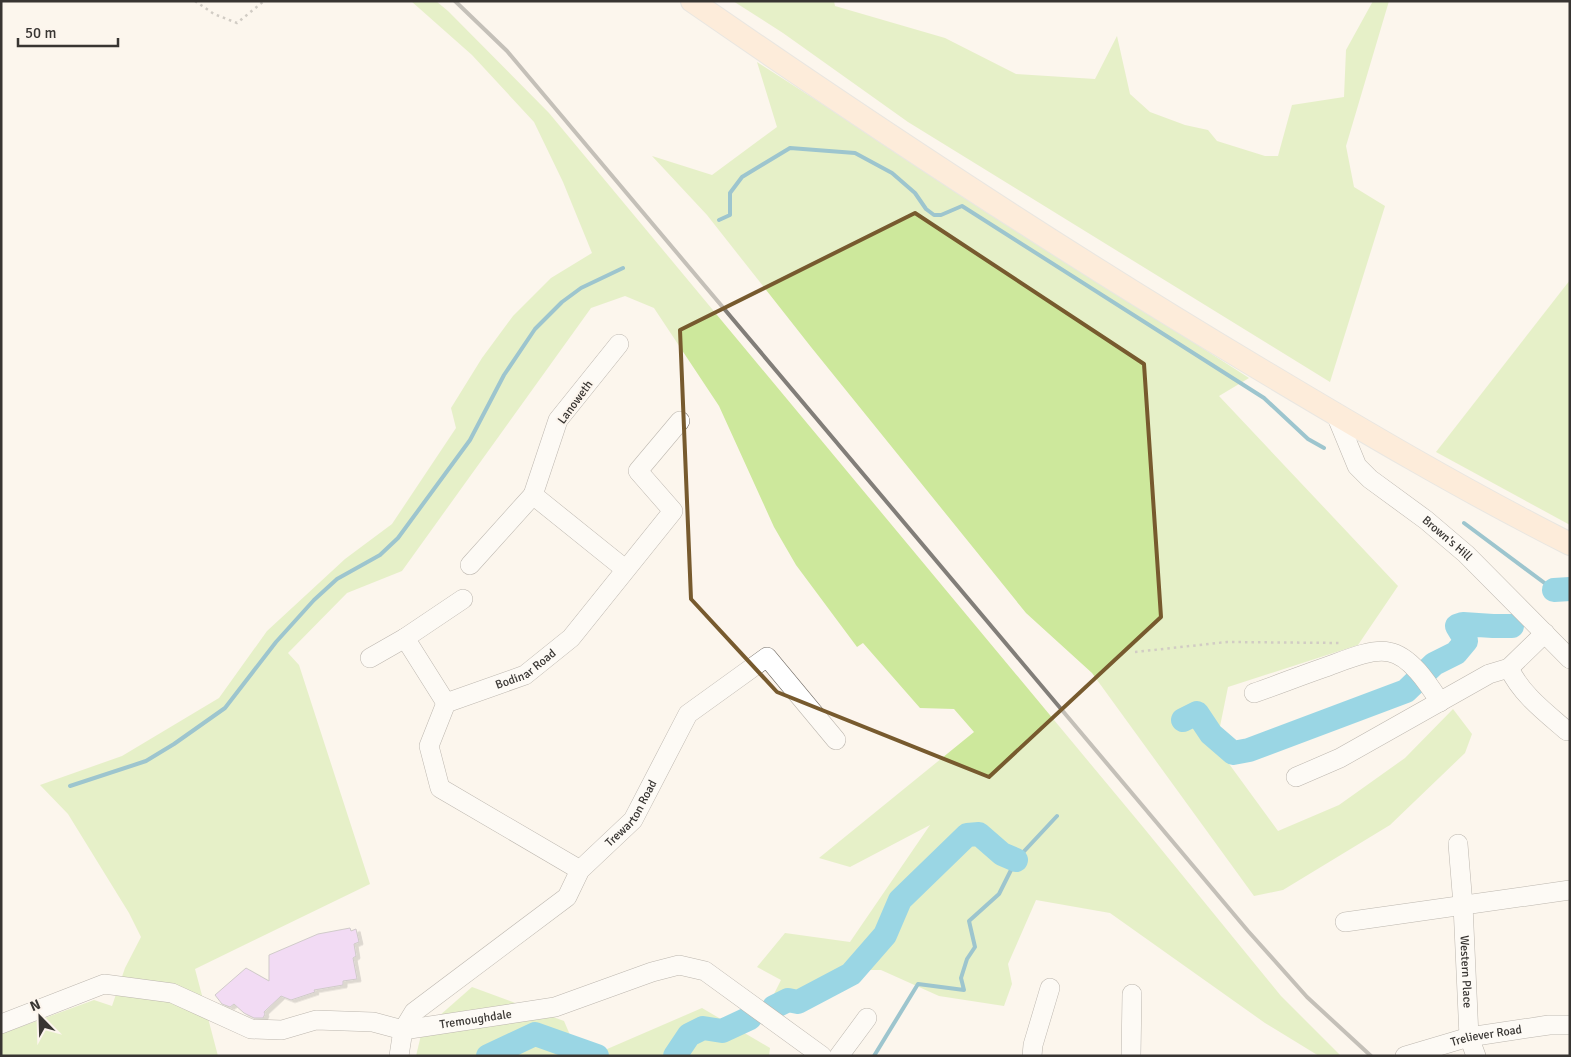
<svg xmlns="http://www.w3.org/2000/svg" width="1571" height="1057" viewBox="0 0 1571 1057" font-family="Signika,sans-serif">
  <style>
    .green { fill: #cde89c }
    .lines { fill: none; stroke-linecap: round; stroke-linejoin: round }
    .stream { stroke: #2a8ba8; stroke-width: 4 }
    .river { stroke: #24b0da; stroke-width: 24 }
    .building { fill: #e7bbfd; stroke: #9c979f; filter: url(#shadow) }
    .minor-casing { stroke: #706a63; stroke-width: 20 }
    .major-casing { stroke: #d3d3d2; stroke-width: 24 }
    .path { stroke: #9e9993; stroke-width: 2.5; stroke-dasharray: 2.5 4; stroke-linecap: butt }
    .minor { stroke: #fff; stroke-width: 19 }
    .major { stroke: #fee0c3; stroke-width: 22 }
    .rail { stroke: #827e79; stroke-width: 4 }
    .marked { fill: none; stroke: #775a2e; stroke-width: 4; stroke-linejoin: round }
    .labels { text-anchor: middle; stroke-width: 4; stroke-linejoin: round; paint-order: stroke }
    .street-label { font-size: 12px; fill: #383532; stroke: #fcf5ed }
  </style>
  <defs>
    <filter id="shadow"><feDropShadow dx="4" dy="2.5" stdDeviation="0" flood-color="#0004"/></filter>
  </defs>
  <rect width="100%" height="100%" fill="#fcf5ed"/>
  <g class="green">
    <polygon points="411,1 436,1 448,11 549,113 1143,827 1281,996 1341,1056 1319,1056 1265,1023 1110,913 1036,900 1008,964 1012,984 1004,1006 939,996 881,970 865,970 781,1011 769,1004 781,980 757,967 785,933 850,942 930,825 850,867 819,858 974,732 954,709 920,708 863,643 857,647 796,565 774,527 719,406 654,308 625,296 591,308 402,571 347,593 288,653 299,665 370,884 195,969 218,1056 1,1056 1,1034 94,1000 112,1006 125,968 141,937 129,913 68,814 40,785 122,756 219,698 267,631 345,559 392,524 456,428 451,408 482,358 513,316 551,278 592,253 563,182 534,122 472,55"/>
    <polygon points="733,1 834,1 835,6 945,38 1016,74 1095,79 1117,36 1130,94 1150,112 1185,125 1208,130 1217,141 1265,156 1278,156 1292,105 1344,97 1346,50 1373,1 1389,1 1346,146 1354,187 1385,206 1330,382 908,122 783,33"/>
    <polygon points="757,62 1249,378 1219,396 1398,586 1358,645 1228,687 1216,746 1278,831 1339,805 1405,758 1453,709 1472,734 1465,753 1390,825 1283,890 1254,896 1092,673 1026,613 811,347 707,215 652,156 712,175 777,127"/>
    <polygon points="1570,280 1570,525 1436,452"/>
    <polygon points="472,987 564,1021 579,1056 416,1056 422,1031"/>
    <polygon points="702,1008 770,1048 769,1056 591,1056"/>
  </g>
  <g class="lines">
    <g class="stream">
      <polyline points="719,220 730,215 730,193 742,177 790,148 855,153 892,173 915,193 926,209 934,215 941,215 962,206 1264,398 1308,439 1324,448"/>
      <polyline points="1464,523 1554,590"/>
      <polyline points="70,786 146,761 174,744 225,708 276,642 314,600 337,579 380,555 398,538 470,440 504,375 535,329 562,302 581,288 623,268"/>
      <polyline points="874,1056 918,984 964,990 961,978 967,959 975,947 969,921 999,894 1016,860 1057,816"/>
    </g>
    <g class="river">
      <polyline points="1554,590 1570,589"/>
      <polyline points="1183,720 1197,713 1211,734 1233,753 1249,750 1406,691 1434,664 1456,653 1466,641 1457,626 1463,624 1493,626 1512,626"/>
      <polyline points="774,1007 788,1000 798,1002 851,974 885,935 900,900 967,835 979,834 1002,854 1016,860"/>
      <polyline points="488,1056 535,1034 597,1056"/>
      <polyline points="675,1056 689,1035 703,1028 722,1031 750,1018"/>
    </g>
  </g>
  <polygon class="building" points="350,928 351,931 356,929 359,942 354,944 356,956 353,958 357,979 343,981 343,985 314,990 315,992 291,1000 281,996 264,1012 265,1014 263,1018 254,1018 244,1013 234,1004 230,1007 222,1004 215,995 246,968 269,981 269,955 318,934"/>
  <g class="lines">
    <defs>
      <g id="minor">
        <polyline points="619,344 558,420 533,495 625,569"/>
        <path id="s1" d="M 1336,415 L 1357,466 L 1370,479 L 1426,520 L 1466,554 L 1570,659"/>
        <polyline points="470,565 533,495"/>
        <polyline points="370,658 405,638"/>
        <path d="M 1509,668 C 1521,694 1545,712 1567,731"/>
        <path d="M 1254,693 C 1277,685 1300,676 1323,668 C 1341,662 1370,648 1389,652 C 1411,656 1429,685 1440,702"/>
        <polyline points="446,703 405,638 463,599"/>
        <polyline points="1296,777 1340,758 1489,674 1509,668 1545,633"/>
        <path id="s2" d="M 1458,844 L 1463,905 L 1469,1037 L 1476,1056"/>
        <path id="s3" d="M 580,870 L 440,788 L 429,746 L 446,703 L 525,675 L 571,638 L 673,511 L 638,471 L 680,421"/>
        <polyline points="1345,922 1570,890"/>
        <path id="s4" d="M 1,1024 L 104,984 L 172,993 L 251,1029 L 282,1030 L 316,1020 L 373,1022 L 403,1030 L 555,1007 L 652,972 L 679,965 L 705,971 L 822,1056"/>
        <path id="s5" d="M 399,1056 L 403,1030 L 414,1012 L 567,897 L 580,870 L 633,820 L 688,714 L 767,657 L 836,740"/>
        <polyline points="839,1056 867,1018"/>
        <polyline points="1032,1056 1033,1045 1050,988"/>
        <polyline points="1131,1056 1132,994"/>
        <path id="s6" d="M 1405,1056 L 1469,1037 L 1549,1025 L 1570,1025"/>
      </g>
      <path id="major" d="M 692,1 C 877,129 1065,253 1258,368 C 1360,429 1463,490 1570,544"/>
    </defs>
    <use href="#minor" class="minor-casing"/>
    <use href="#major" class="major-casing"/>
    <g class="path">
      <polyline points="195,1 214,14 237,23 264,1"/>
      <polyline points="1135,652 1227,642 1342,643"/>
    </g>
    <use href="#minor" class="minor"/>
    <use href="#major" class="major"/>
    <polyline class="rail" points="455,1 507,51 1248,931 1307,997 1371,1056"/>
  </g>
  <path d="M0 0H1571V1057H0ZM 915,213 L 1144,364 L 1161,617 L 989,777 L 777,692 L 691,599 L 680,330 Z" fill="#fcf5ed" fill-opacity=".55" fill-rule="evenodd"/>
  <path class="marked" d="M 915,213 L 1144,364 L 1161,617 L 989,777 L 777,692 L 691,599 L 680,330 Z"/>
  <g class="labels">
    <g class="street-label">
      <text transform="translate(575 402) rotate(-54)" y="4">Lanoweth</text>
      <text dy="4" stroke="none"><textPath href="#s1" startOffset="171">Brown's Hill</textPath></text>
      <text dy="4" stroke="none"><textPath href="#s3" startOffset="339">Bodinar Road</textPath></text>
      <text dy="4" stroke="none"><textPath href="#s5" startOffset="346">Trewarton Road</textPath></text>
      <text dy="4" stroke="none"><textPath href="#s2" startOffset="128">Western Place</textPath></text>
      <text dy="4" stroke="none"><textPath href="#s4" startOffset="494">Tremoughdale</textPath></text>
      <text dy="4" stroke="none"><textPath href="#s6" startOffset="84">Treliever Road</textPath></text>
    </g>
  </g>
  <rect width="1571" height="1057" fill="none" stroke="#383532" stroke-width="5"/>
  <g transform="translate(40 1017) rotate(337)" stroke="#fcf5ed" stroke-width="4" paint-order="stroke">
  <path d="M0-4L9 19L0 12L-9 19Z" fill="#383532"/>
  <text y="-8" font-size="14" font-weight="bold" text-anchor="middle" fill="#383532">N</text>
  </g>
  <path d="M18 38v8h100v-8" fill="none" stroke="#383532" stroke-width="2.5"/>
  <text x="25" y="38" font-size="15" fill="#383532" stroke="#fcf5ed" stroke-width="4" paint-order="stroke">50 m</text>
</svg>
